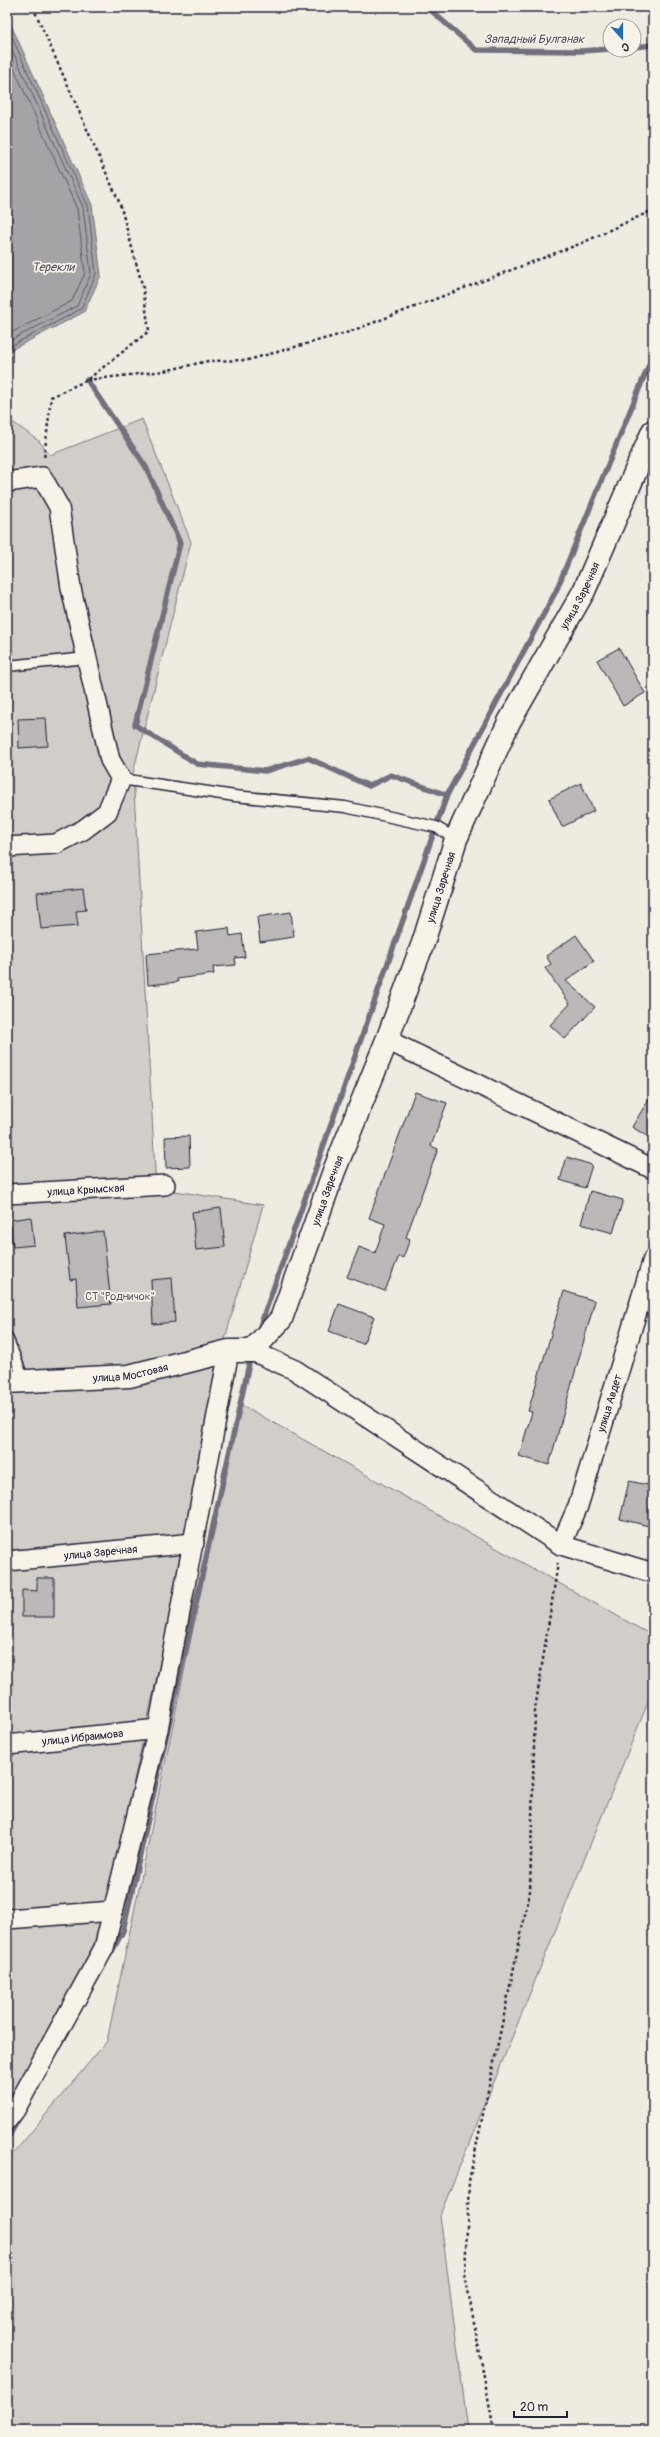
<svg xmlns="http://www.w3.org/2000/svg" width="660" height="2437" viewBox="0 0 660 2437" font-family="Pangolin,sans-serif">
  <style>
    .green { fill: #d1cdc9; stroke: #7a7882 }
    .water { fill: #a6a3a6; stroke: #716f7b }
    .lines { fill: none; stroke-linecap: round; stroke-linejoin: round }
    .shore { stroke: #575666; stroke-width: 1 }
    .stream { stroke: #716f7b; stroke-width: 5.5 }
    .building { fill: #bbb8b7; stroke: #22223b }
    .lane-casing { stroke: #22223b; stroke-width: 13 }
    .street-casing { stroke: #22223b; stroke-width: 22 }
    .secondary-casing { stroke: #22223b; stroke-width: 25 }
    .path { stroke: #22223b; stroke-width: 2.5; stroke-dasharray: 3 3; stroke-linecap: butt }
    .lane { stroke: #f7f3e8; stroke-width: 10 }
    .street { stroke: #f7f3e8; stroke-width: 19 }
    .secondary { stroke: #f7f3e8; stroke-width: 22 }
    .labels { text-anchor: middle; stroke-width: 3.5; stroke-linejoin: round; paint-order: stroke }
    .street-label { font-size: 11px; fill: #22223b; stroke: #f7f3e8 }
    .park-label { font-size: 11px; fill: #575566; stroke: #f7f3e8 }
    .water-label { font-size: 12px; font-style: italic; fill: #504f60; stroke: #f7f3e8 }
  </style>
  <rect width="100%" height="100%" fill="#eeebe1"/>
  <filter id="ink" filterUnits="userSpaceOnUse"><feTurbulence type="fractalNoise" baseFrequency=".025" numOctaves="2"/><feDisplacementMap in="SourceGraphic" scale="8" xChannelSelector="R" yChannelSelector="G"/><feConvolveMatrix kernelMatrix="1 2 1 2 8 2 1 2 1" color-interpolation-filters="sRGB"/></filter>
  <g filter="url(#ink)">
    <g class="green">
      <polygon points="7,418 39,441 50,455 142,419 191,542 133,773 156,1188 263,1205 221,1353 186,1544 101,1931 7,2107"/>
      <polygon points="240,1404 653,1636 653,1690 440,2215 468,2430 7,2430 7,2161 107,2041"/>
    </g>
    <polygon class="water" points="7,16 92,205 101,275 84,312 7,352"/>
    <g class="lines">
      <g class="shore">
        <polyline points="7,26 88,206 96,274 81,309 7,348"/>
        <polyline points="7,38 83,207 91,274 77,306 7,342"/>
        <polyline points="7,53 77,209 85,273 72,301 7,335"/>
      </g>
      <g class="stream">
        <polyline points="427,7 476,50 581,51 610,49"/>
        <polyline points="634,47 653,45"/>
        <polyline points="87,380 146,467 180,543 135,725 197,764 265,771 308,758 369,786 391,775 447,795"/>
        <polyline points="258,1332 447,795 556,591 653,355"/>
        <polyline points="111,1953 123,1931 251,1355"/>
        <polyline points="7,2139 21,2115"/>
      </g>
    </g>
    <g class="building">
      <polygon points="619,648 645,693 623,706 597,660"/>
      <polygon points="46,718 48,746 19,748 18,719"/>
      <polygon points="581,783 594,811 562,827 549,799"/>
      <polygon points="83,888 86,910 76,911 78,926 41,929 37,893"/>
      <polygon points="291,912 294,937 260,942 257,917"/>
      <polygon points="229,928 230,936 242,934 245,957 235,958 236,965 213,967 214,974 177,979 178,982 148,985 146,954 198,949 196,932"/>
      <polygon points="576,935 594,961 566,981 595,1007 565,1039 550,1025 570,1004 545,968 551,964 546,956"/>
      <polygon points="415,1092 447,1103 431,1146 438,1149 406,1237 410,1239 403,1258 399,1256 385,1291 347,1277 359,1247 375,1253 385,1224 369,1218"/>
      <polygon points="653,1092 653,1140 632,1127"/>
      <polygon points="189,1136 190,1167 166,1168 165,1137"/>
      <polygon points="567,1157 592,1165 585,1188 560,1180"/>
      <polygon points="590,1191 623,1200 613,1233 581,1224"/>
      <polygon points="221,1208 225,1247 196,1250 192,1212"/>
      <polygon points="31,1217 34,1245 13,1247 10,1220"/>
      <polygon points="103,1231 111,1304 78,1307 76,1279 70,1280 65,1236"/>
      <polygon points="172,1278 175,1322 153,1324 151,1280"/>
      <polygon points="564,1291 595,1301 549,1465 519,1456 532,1412 528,1411"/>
      <polygon points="339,1304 374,1317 363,1344 329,1331"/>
      <polygon points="629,1481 653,1486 653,1527 620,1519"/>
      <polygon points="37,1578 54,1578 54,1617 22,1617 22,1590 37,1591"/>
    </g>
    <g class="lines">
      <defs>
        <g id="lane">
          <polyline points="7,666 87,658"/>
          <polyline points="121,779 235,796 345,807 436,827 456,839"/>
          <polyline points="7,1337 24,1380"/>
        </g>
        <g id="street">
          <polyline points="7,482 42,477 59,507 71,588 110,760 121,779 107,812 83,830 56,844 7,847"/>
          <polyline points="387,1040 653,1169"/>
          <path id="s1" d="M 7,1194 L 165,1185"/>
          <polyline points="252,1351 295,1370 561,1545 653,1573"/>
          <path id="s2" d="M 561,1545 L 578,1506 L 653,1259"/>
          <path id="s3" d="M 7,1561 L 194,1543"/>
          <path id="s4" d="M 7,1745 L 158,1729"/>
          <polyline points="7,1919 113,1911"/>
          <polyline points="7,2120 15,2110 104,1948 158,1729 229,1351"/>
        </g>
        <g id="secondary">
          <path id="s5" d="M 7,1382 L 129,1376 L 229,1351 L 252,1351 L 281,1319 L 334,1171 L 387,1040 L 423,943 L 456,839 L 509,722 L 584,591 L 653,431"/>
        </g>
      </defs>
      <use href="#lane" class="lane-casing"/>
      <use href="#street" class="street-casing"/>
      <use href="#secondary" class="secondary-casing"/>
      <g class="path">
        <polyline points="33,7 120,204 143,288 149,331 87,380 51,397 44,459"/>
        <polyline points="87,380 164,371 208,361 248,360 349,332 582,243 653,210"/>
        <polyline points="494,2430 465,2274 469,2181 530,1891 535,1710 558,1563"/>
      </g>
      <use href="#lane" class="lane"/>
      <use href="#street" class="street"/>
      <use href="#secondary" class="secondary"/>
    </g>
  </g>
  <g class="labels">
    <g class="street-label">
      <text dy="4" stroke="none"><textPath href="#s5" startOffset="1076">улица Заречная</textPath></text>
      <text dy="4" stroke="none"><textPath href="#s5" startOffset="752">улица Заречная</textPath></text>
      <text dy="4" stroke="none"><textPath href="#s1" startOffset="79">улица Крымская</textPath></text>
      <text dy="4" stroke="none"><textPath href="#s5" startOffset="428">улица Заречная</textPath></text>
      <text dy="4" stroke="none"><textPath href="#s5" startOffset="124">улица Мостовая</textPath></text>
      <text dy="4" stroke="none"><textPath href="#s2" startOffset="150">улица Авдет</textPath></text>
      <text dy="4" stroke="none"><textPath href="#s3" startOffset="94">улица Заречная</textPath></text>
      <text dy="4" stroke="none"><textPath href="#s4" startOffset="76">улица Ибраимова</textPath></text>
    </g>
    <g class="park-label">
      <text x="120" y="1300">СТ "Родничок"</text>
    </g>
    <g class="water-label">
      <text x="534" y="43">Западный Булганак</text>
      <text x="53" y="271">Терекли</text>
    </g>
  </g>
  <rect width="660" height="2437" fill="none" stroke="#f7f3e8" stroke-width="24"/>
  <rect x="12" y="12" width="636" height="2413" fill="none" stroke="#22223b" stroke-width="1.5" filter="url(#ink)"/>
  <g transform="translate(622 38) rotate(159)"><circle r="19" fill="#f7f3e8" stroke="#a29fa3"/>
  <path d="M0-3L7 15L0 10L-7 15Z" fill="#1f6fb2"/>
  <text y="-6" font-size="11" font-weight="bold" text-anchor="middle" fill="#22223b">С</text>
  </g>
  <path d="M514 2411v6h53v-6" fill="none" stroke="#22223b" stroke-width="2"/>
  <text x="520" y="2411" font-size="12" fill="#22223b" stroke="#f7f3e8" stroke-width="3" paint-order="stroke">20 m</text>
</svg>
